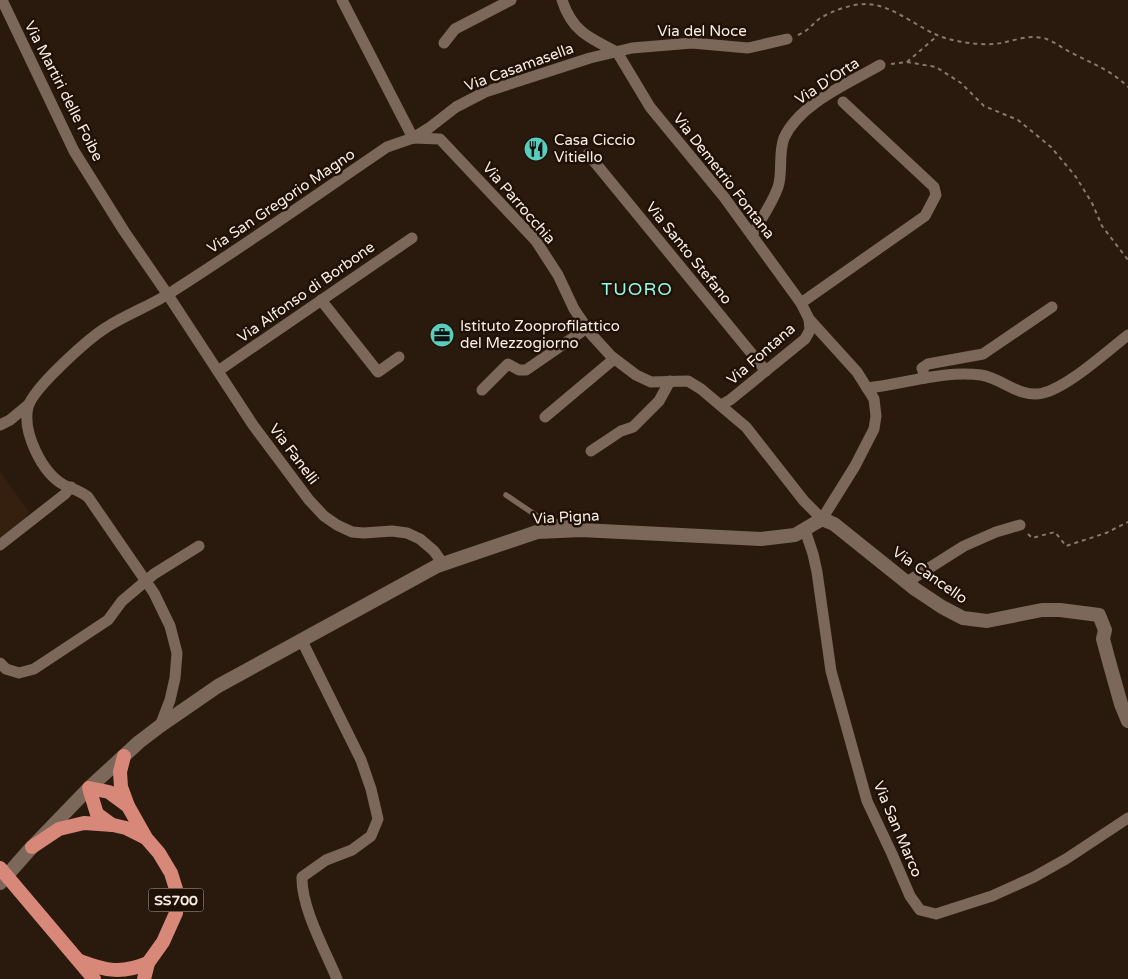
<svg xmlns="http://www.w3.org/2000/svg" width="1128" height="979" viewBox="0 0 1128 979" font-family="'Varela Round',sans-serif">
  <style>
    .built { fill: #351f0f }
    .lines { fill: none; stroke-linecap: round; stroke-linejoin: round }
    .path { stroke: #87796f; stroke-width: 2; stroke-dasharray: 4 4; stroke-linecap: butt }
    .service { stroke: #7c685b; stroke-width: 5.5 }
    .minor { stroke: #7c685b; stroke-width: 11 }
    .tertiary { stroke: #7c685b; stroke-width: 14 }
    .trunk { stroke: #d78878; stroke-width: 14 }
    .labels { text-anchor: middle; stroke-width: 5; stroke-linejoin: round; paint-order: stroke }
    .shield { fill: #201106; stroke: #b7aaa1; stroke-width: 1 }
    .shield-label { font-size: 14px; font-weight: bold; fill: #f8ece4 }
    .street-label { font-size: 15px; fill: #f8ece4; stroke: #201106 }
    .poi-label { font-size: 15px; fill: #f8ece4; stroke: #201106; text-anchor: start }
    .quarter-label { font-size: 18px; letter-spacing: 1px; fill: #93fae9; stroke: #201106 }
  </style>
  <rect width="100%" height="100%" fill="#2a1a0e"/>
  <polygon class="built" points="0,471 29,512 27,518 0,539"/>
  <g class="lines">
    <g class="path">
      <path d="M 798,35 C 811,29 810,26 819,19 C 831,11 851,4 866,4 C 893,4 921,31 945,38 C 963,43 983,46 1002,43 C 1015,40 1029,35 1043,38 C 1052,40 1062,48 1070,52 C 1091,63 1111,70 1128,87"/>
      <polyline points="907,62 937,36"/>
      <polyline points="891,64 907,62 936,67 961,83 984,106 1018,120 1051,147 1076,177 1092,203 1102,226 1128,260"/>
      <polyline points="1028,534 1032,538 1055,532 1066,546 1106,533 1128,522"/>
    </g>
    <polyline class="service" points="506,495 540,518 547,521 582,524"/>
    <g class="minor">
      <polyline points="2,0 74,151 124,231 168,295 253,425 309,500 324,516 337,525 352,532 364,533 392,531 407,533 420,539 434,551 443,564"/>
      <polyline points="342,0 413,138"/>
      <path d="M 562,0 C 572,31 589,38 617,52"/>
      <polyline points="444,43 455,29 511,0"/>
      <polyline points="413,138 440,139 536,241 558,275 574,309 591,334 611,356 636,375 651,382 688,381 701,389 746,427 804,501 822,519 855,466 874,429 876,416 874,399 857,372 809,319 801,303 724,197 650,107 617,52"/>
      <polyline points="588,154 766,371"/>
      <path d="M 752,235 C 761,219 772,204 778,187 C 783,173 778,154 784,138 C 799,104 849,83 880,65"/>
      <polyline points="321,300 378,372 399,357"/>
      <polyline points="801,303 925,216 936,195 934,187 843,102"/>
      <polyline points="218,371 412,238"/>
      <polyline points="925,378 922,368 928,364 983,354 1052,307"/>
      <path d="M 867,388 C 905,384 943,370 981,375 C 1002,378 1020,399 1043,393 C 1068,387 1106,352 1128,335"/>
      <polyline points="482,390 508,364 519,370 526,370 587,328"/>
      <polyline points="721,405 730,400 805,339 810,330 809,319"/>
      <polyline points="545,417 614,359"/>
      <polyline points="0,425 10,420 28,405"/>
      <polyline points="591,451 621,431 633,427 659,401 670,381"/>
      <polyline points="805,530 813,554 817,572 831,671 867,801 892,854 910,896 920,910 936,914 992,896 1034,877 1066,859 1128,818"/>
      <polyline points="0,545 65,494 71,487"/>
      <polyline points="907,582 964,546 996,532 1020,525"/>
      <path d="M 301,639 L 361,760 L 371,789 L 378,819 L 371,836 L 352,850 L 326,860 L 302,877 C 301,907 325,950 337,979"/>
      <polyline points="0,663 6,669 19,673 34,669 108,620 122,601 154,574 199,546"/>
      <path d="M 160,726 L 170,700 L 175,678 L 177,653 L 170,626 L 154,593 L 88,497 C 80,491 73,489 64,485 C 42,473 22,432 28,407 C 33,388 89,338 107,327 C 127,314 150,306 170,293 C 244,246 315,196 387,147 L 413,138 L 429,128 L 456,107 L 485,92 L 590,58 L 632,48 L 692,43 L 748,48 L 787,39"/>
    </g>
    <polyline class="tertiary" points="0,883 32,847 89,788 139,742 160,726 218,686 437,566 537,532 581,530 761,539 795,535 822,519 834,524 915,589 942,607 963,618 987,621 1042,610 1060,610 1099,615 1105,630 1103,639 1110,665 1121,704 1128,721"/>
    <g class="trunk">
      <polyline points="124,756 120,772 121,787 128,806 146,838 159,853 171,873 176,889 176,913 163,942 148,963 144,979"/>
      <polyline points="112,825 97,814 89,788 109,792 128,806"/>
      <polyline points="32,847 59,829 84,823 113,825 126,828 146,838"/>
      <polyline points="0,868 94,979"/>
      <path d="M 80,961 C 106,971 122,974 148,963"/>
    </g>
  </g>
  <defs>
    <symbol id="restaurant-disc" viewBox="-11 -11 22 22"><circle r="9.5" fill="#5acebd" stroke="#201106"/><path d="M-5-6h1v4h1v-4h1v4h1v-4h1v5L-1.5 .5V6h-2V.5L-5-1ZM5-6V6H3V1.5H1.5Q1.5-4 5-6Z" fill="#111"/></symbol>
    <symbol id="office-disc" viewBox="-11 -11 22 22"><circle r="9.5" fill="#5acebd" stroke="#201106"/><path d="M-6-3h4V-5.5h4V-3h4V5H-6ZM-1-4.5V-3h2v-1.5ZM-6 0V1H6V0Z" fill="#111"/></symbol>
  </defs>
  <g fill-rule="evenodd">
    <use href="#restaurant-disc" x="522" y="135" width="28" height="28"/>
    <use href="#office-disc" x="428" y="321" width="28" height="28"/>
  </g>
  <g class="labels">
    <rect class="shield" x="148.5" y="888.5" width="55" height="23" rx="4"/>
    <g class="shield-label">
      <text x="176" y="905">SS700</text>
    </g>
    <g class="street-label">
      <text x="702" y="36">Via del Noce</text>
      <text transform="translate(519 67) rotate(-20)" y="5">Via Casamasella</text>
      <text transform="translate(827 81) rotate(-33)" y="5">Via D'Orta</text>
      <text transform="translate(64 91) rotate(63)" y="5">Via Martiri delle Foibe</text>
      <text transform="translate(724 176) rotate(52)" y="5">Via Demetrio Fontana</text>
      <text transform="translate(281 201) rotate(-34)" y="5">Via San Gregorio Magno</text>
      <text transform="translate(519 203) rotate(49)" y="5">Via Parrocchia</text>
      <text transform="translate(689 253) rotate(51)" y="5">Via Santo Stefano</text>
      <text transform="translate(306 292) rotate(-35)" y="5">Via Alfonso di Borbone</text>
      <text transform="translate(761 354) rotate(-41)" y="5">Via Fontana</text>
      <text transform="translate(294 454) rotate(53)" y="5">Via Fanelli</text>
      <text transform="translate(566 517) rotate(-3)" y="5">Via Pigna</text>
      <text transform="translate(930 575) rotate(35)" y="5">Via Cancello</text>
      <text transform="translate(898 829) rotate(67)" y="5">Via San Marco</text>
    </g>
    <g class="poi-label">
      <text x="554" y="145">Casa Ciccio<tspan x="554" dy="17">Vitiello</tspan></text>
      <text x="460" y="331">Istituto Zooprofilattico<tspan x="460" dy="17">del Mezzogiorno</tspan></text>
    </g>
    <g class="quarter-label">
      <text x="637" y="295">TUORO</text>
    </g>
  </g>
</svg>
